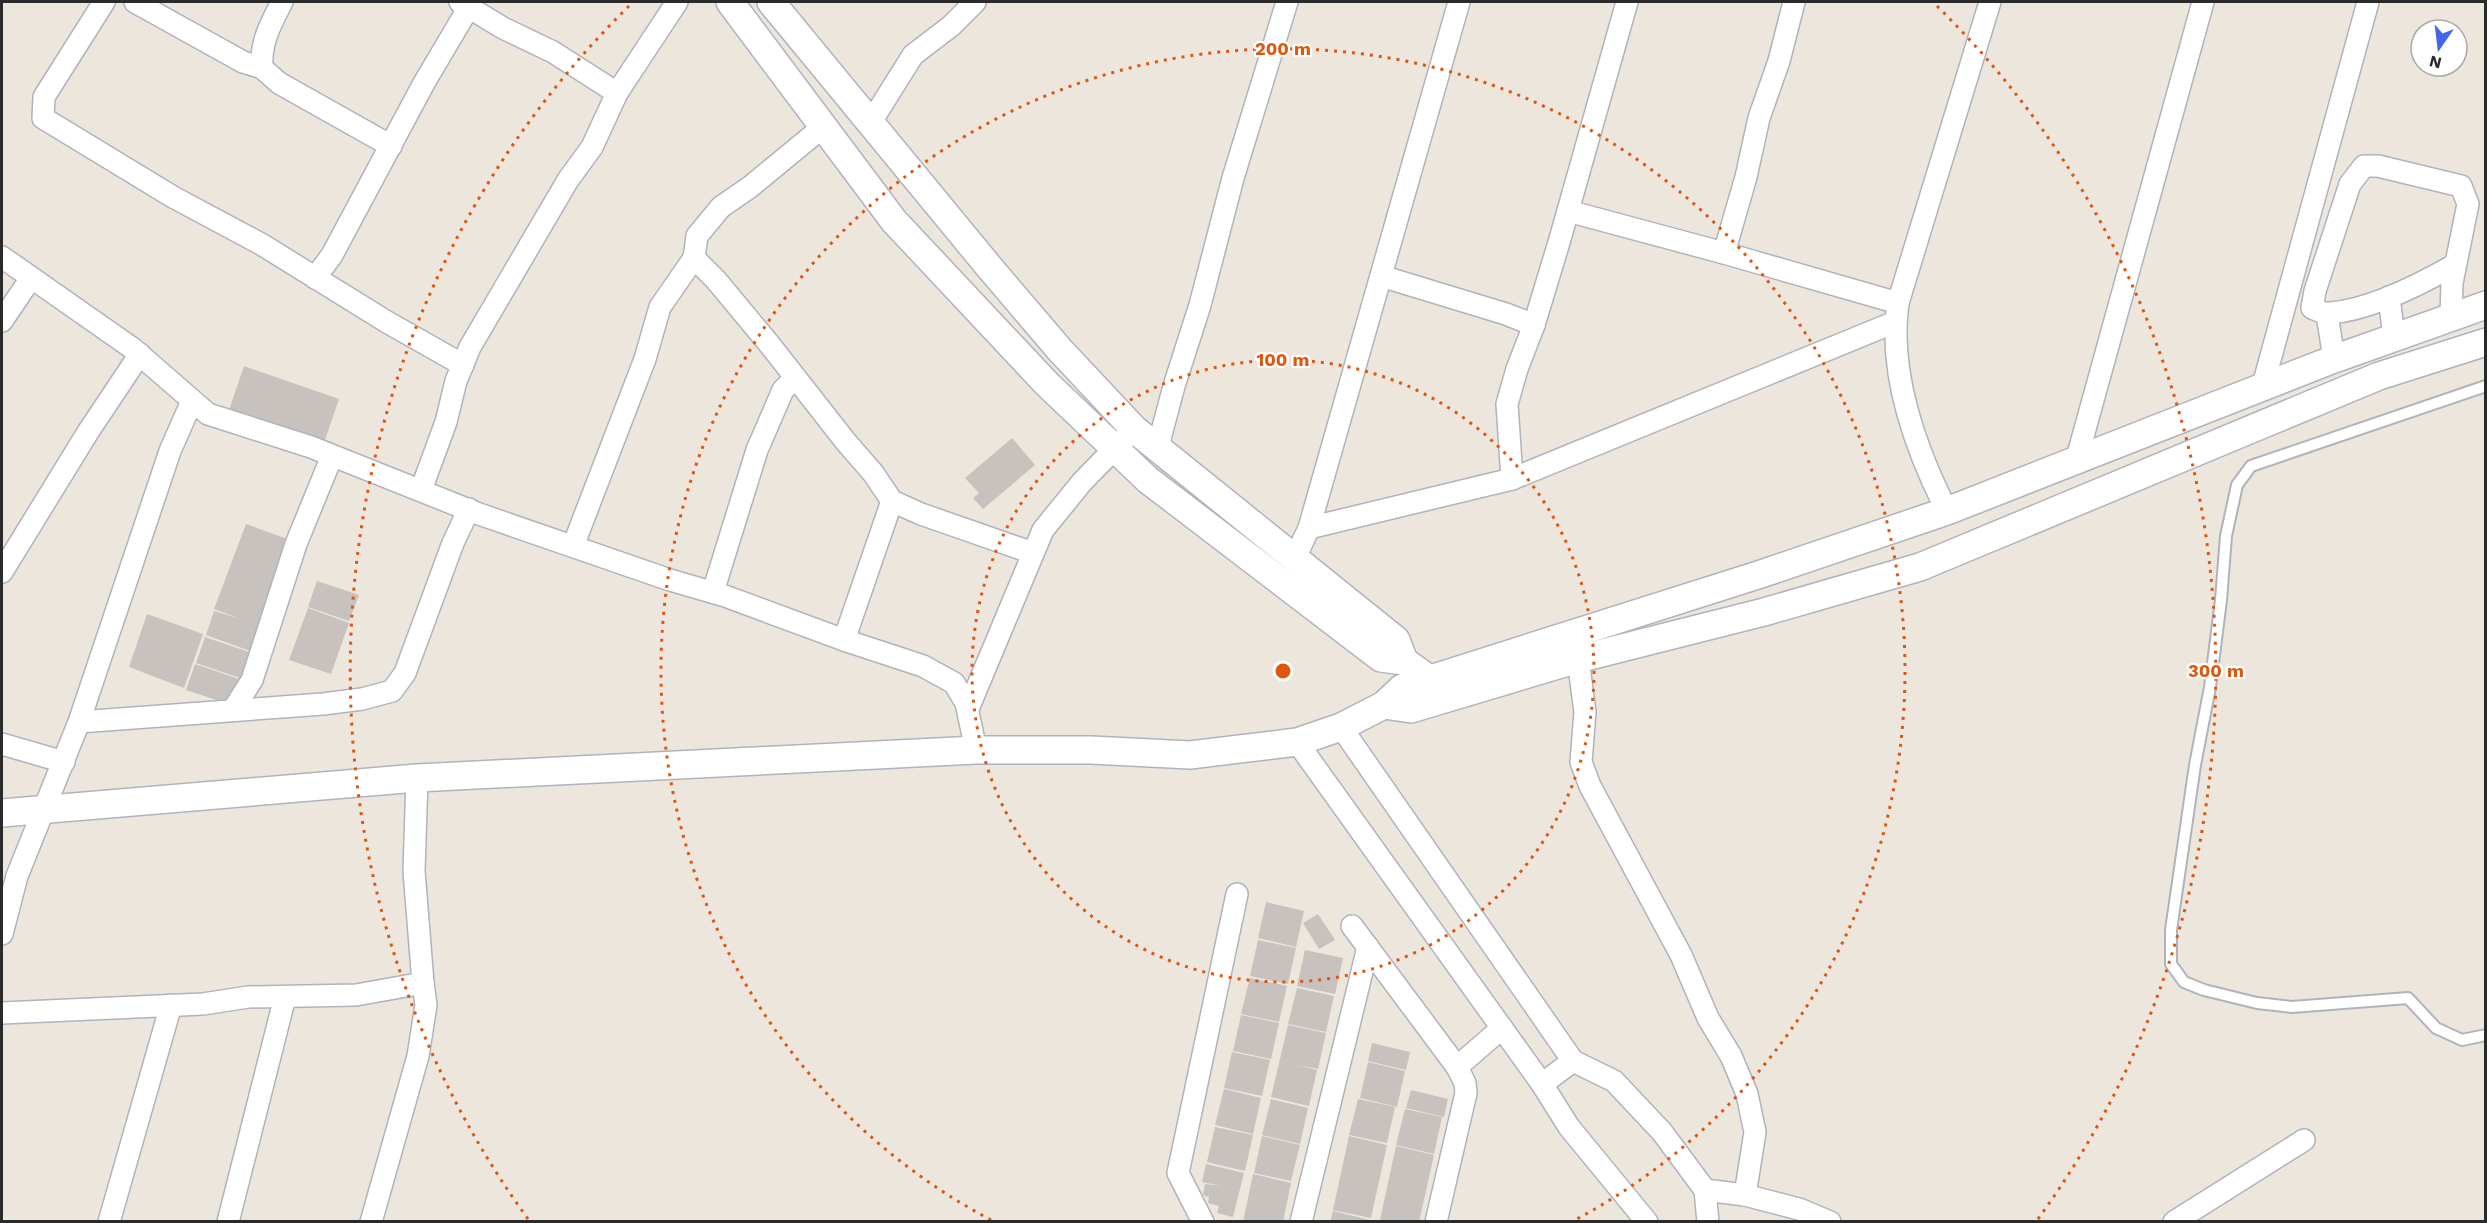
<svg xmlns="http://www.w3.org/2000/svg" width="2487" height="1223" viewBox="0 0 2487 1223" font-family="'Work Sans',sans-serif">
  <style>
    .building { fill: #c7c2bd }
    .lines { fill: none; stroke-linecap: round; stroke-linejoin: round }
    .service-casing { stroke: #b0b3be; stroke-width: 14 }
    .minor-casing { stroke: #b0b3be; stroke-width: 24 }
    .tertiary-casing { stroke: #b0b3be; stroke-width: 30 }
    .service { stroke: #fff; stroke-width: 10 }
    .minor { stroke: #fff; stroke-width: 21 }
    .tertiary { stroke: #fff; stroke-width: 27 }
    .ring { fill: none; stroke: #de570e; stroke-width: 3; stroke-dasharray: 3 6 }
    .centre { fill: #de570e; stroke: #fff; stroke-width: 3 }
    .ring-label { font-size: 18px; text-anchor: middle; font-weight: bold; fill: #de570e; stroke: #fff; stroke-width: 4.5; stroke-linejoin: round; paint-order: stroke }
  </style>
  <rect width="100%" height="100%" fill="#ece6dd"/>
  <g class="building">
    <polygon points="244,366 339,399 323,446 228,413"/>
    <polygon points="1012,438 1035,465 983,509 973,498 979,493 965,478"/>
    <polygon points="246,524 293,541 253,652 206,635 214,611 241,619 214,609"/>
    <polygon points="317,581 359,595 349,621 308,607"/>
    <polygon points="308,608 349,623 331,674 289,660"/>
    <polygon points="147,614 203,634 184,688 129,667"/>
    <polygon points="205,637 255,654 246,680 196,663"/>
    <polygon points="195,664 245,681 235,706 186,690"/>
    <polygon points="1266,902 1304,911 1296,947 1258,938"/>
    <polygon points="1318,914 1335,940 1319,949 1303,923"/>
    <polygon points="1258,940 1296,948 1288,984 1250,976"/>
    <polygon points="1305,950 1343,958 1335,994 1297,986"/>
    <polygon points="1250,978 1287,986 1279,1022 1241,1014"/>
    <polygon points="1297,988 1334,996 1326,1032 1288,1024"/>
    <polygon points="1241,1015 1279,1023 1271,1059 1233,1051"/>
    <polygon points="1288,1025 1326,1033 1318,1069 1297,1065 1317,1070 1309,1106 1271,1097"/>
    <polygon points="1372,1043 1410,1052 1406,1070 1368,1061"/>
    <polygon points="1232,1052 1270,1060 1262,1096 1224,1088"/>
    <polygon points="1368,1062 1405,1071 1397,1107 1360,1098"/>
    <polygon points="1224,1089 1261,1098 1253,1134 1215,1125"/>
    <polygon points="1411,1090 1448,1099 1444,1117 1406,1108"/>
    <polygon points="1271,1099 1308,1108 1300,1144 1262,1135"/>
    <polygon points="1358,1099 1395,1107 1387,1143 1349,1135"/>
    <polygon points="1405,1109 1442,1117 1434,1154 1396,1145"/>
    <polygon points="1215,1127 1253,1135 1245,1171 1207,1162"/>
    <polygon points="1262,1136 1300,1145 1291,1181 1254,1173"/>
    <polygon points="1349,1136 1387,1145 1371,1218 1333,1210"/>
    <polygon points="1396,1146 1434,1155 1419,1222 1380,1220"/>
    <polygon points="1206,1164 1244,1173 1233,1217 1217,1213 1219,1206 1208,1203 1209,1197 1203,1195 1205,1184 1221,1186 1202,1182"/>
    <polygon points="1253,1174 1291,1183 1283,1222 1243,1222"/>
    <polygon points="1333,1211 1370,1220 1370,1222 1330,1222"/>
  </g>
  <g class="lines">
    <defs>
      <polyline id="service" points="2486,386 2251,466 2237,485 2226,536 2221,600 2210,687 2195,765 2171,930 2171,964 2184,982 2204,990 2257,1003 2292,1007 2408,998 2436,1028 2462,1040 2486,1035"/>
      <g id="minor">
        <polyline points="104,2 44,97 43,118 173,197 261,244 387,322 463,365"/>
        <polyline points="135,2 243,62 262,68"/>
        <path d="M 282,2 C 271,23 260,43 262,68 L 279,83 L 391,146"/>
        <polyline points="460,2 503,28 553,52 617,93"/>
        <polyline points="871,122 913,55 951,26 975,2"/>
        <polyline points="1568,211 1724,253 1898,303"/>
        <polyline points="1724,253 1746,177 1759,118 1779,61 1794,2"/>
        <polyline points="2,257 132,348 208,414 311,447 479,514 670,580 725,596 844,640 923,666 954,683 966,703 976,750"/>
        <polyline points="694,258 716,280 770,345 846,442 873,473 892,501 921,514 1033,553"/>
        <polyline points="1381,276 1506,314 1534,325"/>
        <polyline points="315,278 332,255 424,83 469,7"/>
        <polyline points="2389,297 2394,337"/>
        <polyline points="2327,314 2334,359"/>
        <path d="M 2451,317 L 2452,283 L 2468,204 L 2461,186 L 2378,166 L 2364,166 L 2350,184 L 2315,291 L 2312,308 C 2317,310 2324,314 2330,313 C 2370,310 2421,284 2456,264"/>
        <polyline points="2,321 31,278"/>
        <polyline points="2262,389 2368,2"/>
        <polyline points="1157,450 1174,386 1200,305 1233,178 1287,2"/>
        <polyline points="2077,458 2203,2"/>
        <polyline points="1512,479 1507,404 1517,369 1534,325 1560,239 1627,2"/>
        <polyline points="421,490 446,422 456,381 470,347 568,180 592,147 617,93 677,2"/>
        <path d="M 1947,511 C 1916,450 1888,372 1898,303 L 1990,2"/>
        <polyline points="1309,528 1459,2"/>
        <polyline points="573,546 645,359 660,307 694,258 697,236 721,207 750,187 824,126"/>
        <polyline points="1294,560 1309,528 1512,479 1895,322"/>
        <polyline points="2,572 88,432 140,354"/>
        <polyline points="713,592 757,450 783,390 795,378"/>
        <polyline points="844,640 892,501"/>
        <polyline points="1578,659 1585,712 1581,762 1590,786 1681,955 1708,1018 1731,1056 1747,1094 1755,1132 1745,1195 1705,1190"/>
        <polyline points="968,709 1043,530 1082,482 1125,438"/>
        <polyline points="233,710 252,680 296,544 332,456"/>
        <polyline points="79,722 323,704 362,699 392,691 405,673 453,543 469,509"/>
        <polyline points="1341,727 1573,1061 1614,1081 1662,1132 1705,1190 1708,1222"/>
        <polyline points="1297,742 1542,1084 1569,1127 1647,1222"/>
        <polyline points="2,744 64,762"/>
        <polyline points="1352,926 1457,1067 1465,1083 1466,1093 1436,1222"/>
        <polyline points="2,934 17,876 79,722 170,451 192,401"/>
        <polyline points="2,1013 203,1004 248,997 356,995 423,983 414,871 417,778"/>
        <polyline points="1457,1067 1502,1028"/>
        <polyline points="1542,1084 1573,1061"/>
        <polyline points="1745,1195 1799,1209 1830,1222"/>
        <polyline points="109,1222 171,1005"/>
        <polyline points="228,1222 285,997"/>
        <polyline points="371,1222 418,1056 426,1005 423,983"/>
        <polyline points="1203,1222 1178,1173 1237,894"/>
        <polyline points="1301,1222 1368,947"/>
        <polyline points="2174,1222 2304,1140"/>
      </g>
      <g id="tertiary">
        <polyline points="730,2 894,221 1047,384 1148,480 1381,658 1404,661 1440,687"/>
        <polyline points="771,2 990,268 1059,349 1134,429 1396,640 1404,661"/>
        <polyline points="1384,705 1411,709 1578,659 1764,612 1920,567 2379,376 2486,342"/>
        <polyline points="2,813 417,778 976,750 1091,750 1190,755 1297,742 1341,727 1384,705 1402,688 1758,575 1947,511 2334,359 2486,305"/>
      </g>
    </defs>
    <use href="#service" class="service-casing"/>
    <use href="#minor" class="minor-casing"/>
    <use href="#tertiary" class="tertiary-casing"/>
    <use href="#service" class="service"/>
    <use href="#minor" class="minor"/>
    <use href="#tertiary" class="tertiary"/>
  </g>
  <g class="ring">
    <circle cx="1283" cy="671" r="311"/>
    <path d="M991 1220A622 622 0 1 1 1575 1220"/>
    <path d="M528 1219A933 933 0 0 1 629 6M1937 6A933 933 0 0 1 2038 1219"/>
  </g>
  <circle cx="1283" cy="671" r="9" class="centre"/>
  <g class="ring-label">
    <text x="1283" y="55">200 m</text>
    <text x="1283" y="366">100 m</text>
    <text x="2216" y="677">300 m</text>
  </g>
  <rect width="2487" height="1223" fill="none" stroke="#2a2a2a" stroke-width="6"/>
  <g transform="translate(2439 48) rotate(194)"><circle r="28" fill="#ffffff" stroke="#aaaaaa" stroke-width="1.5"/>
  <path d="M0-4.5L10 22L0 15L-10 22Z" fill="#4464f2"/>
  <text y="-9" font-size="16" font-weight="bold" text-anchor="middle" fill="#2a2a2a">N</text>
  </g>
</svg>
